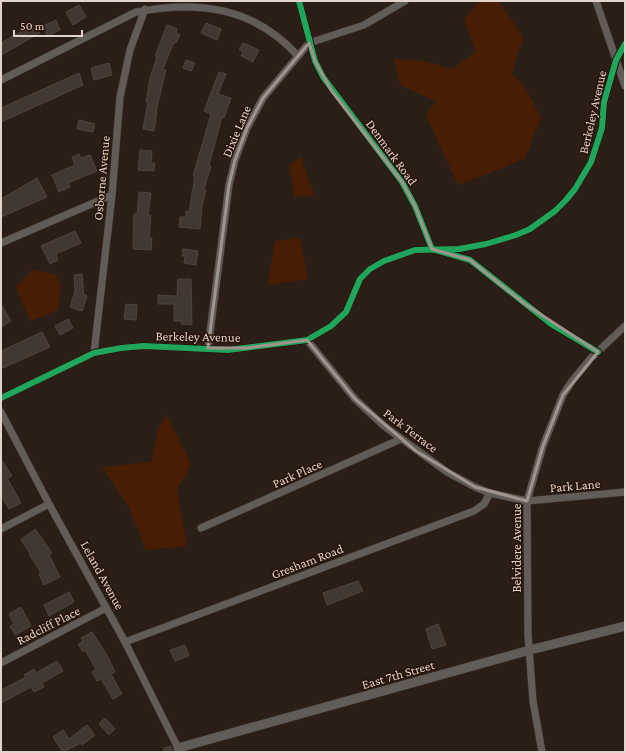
<svg xmlns="http://www.w3.org/2000/svg" width="626" height="753" viewBox="0 0 626 753" font-family="'Crimson Pro',serif">
  <style>
    .green { fill: #471e03 }
    .building { fill: #423832; stroke: #50443e }
    .lines { fill: none; stroke-linecap: round; stroke-linejoin: round }
    .tertiary-tunnel { stroke: #463932; stroke-width: 9; stroke-dasharray: 9 4.5; stroke-linecap: butt }
    .minor-casing { stroke: #423832; stroke-width: 8 }
    .tertiary-casing { stroke: #423832; stroke-width: 10 }
    .minor { stroke: #625c59; stroke-width: 7 }
    .tertiary { stroke: #625c59; stroke-width: 9 }
    .cycleway-casing { stroke: #271206; stroke-width: 8 }
    .cycleway { stroke: #20a55d; stroke-width: 6 }
    .marked { fill: none; stroke: #a2948c; stroke-width: 3; stroke-linejoin: round }
    .labels { text-anchor: middle; stroke-width: 3; stroke-linejoin: round; paint-order: stroke }
    .street-label { font-size: 13px; fill: #e2d3cb; stroke: #271206 }
  </style>
  <rect width="100%" height="100%" fill="#2a1e17"/>
  <g class="green">
    <polygon points="480,1 499,1 523,37 512,74 526,89 541,118 525,158 488,174 458,185 426,116 436,101 400,85 394,59 424,61 452,69 476,52 464,20"/>
    <polygon points="301,157 314,195 295,197 289,165"/>
    <polygon points="300,238 308,279 268,285 275,241"/>
    <polygon points="32,270 55,274 61,284 58,310 30,321 16,287"/>
    <polygon points="166,415 191,464 177,490 187,546 146,550 128,506 102,467 151,462 158,431"/>
  </g>
  <g class="building">
    <polygon points="79,5 86,17 73,25 66,12"/>
    <polygon points="56,20 60,30 47,36 43,26"/>
    <polygon points="206,23 221,29 217,40 201,33"/>
    <polygon points="34,24 40,33 1,55 1,43"/>
    <polygon points="167,25 177,29 176,33 180,35 176,43 174,42 163,69 166,70 156,111 157,111 154,131 143,129 148,102 146,102 150,78 157,57 155,56"/>
    <polygon points="243,43 259,50 253,62 241,56 243,51 239,50"/>
    <polygon points="186,60 195,63 191,71 183,68"/>
    <polygon points="109,63 112,75 94,80 91,68"/>
    <polygon points="219,72 226,74 218,94 231,98 224,118 222,117 209,165 211,166 204,189 206,190 202,206 200,229 179,227 180,217 186,217 186,211 189,212 195,176 193,176 211,114 204,111"/>
    <polygon points="79,73 83,85 1,122 1,108"/>
    <polygon points="79,120 95,124 93,132 77,129"/>
    <polygon points="140,150 152,151 151,163 155,163 154,171 138,170"/>
    <polygon points="79,154 81,158 90,155 97,171 68,183 70,187 59,192 52,175 75,165 72,157"/>
    <polygon points="37,178 47,197 1,217 1,199"/>
    <polygon points="139,192 151,193 148,215 151,215 149,238 152,238 151,250 133,249 134,214 137,214"/>
    <polygon points="75,231 81,243 56,254 58,260 50,264 41,246"/>
    <polygon points="183,249 198,251 196,265 184,263 185,256 182,256"/>
    <polygon points="82,274 84,295 87,296 82,311 70,307 75,291 74,275"/>
    <polygon points="178,279 191,279 192,325 181,324 182,321 174,321 174,304 158,304 158,295 177,296"/>
    <polygon points="1,304 11,321 1,327"/>
    <polygon points="126,304 137,305 136,320 124,319"/>
    <polygon points="68,319 73,328 60,335 55,326"/>
    <polygon points="42,332 50,347 3,368 1,364 1,351"/>
    <polygon points="1,459 12,476 7,478 21,503 9,509 1,495"/>
    <polygon points="35,529 52,553 49,555 60,577 44,585 39,574 41,573 29,554 30,553 21,540"/>
    <polygon points="358,581 363,591 327,605 323,593"/>
    <polygon points="69,592 74,602 49,616 44,605"/>
    <polygon points="21,607 31,626 15,635 10,626 14,624 9,614"/>
    <polygon points="438,624 446,645 432,649 426,629"/>
    <polygon points="92,632 108,657 115,672 111,674 122,694 113,699 101,679 97,681 92,672 96,669 85,650 83,652 78,644 83,642 81,638"/>
    <polygon points="185,645 189,656 175,661 170,650"/>
    <polygon points="57,661 63,671 42,683 44,687 34,692 31,687 1,703 1,690 26,677 24,675 34,669 36,673"/>
    <polygon points="105,718 115,729 109,735 99,724"/>
    <polygon points="87,725 95,735 82,745 81,743 63,752 53,737 63,730 69,739"/>
  </g>
  <g class="lines">
    <polyline class="tertiary-tunnel" points="164,752 178,748"/>
    <defs>
      <g id="minor">
        <polyline points="299,1 315,61 323,77 402,182 415,206 432,249 470,260 551,324 598,352"/>
        <polyline points="596,1 625,86"/>
        <path d="M 1,80 L 136,12 C 198,0 254,7 298,56"/>
        <polyline points="1,243 112,195"/>
        <polyline points="307,340 355,399 384,426 447,472 475,487 490,493 527,501 625,492"/>
        <polyline points="208,348 229,185 235,160 247,128 263,98 309,43 364,25 405,1"/>
        <polyline points="94,353 112,195 120,97 130,50 145,9"/>
        <polyline points="1,398 94,353 121,348 144,346 228,350 307,340 331,326 346,312 360,279 370,269 384,261 415,250 459,249 486,244 516,235 530,229 555,211 566,200 575,189 591,162 602,128 604,102 616,60 625,44"/>
        <polyline points="1,412 49,504 125,642 178,748"/>
        <polyline points="201,528 401,439"/>
        <polyline points="1,529 49,504"/>
        <polyline points="125,642 474,511 484,504 490,493"/>
        <polyline points="1,663 106,608"/>
        <polyline points="542,752 533,701 528,635 527,501 543,446 563,395 572,381 591,358 625,326"/>
      </g>
      <polyline id="tertiary" points="180,752 178,748 530,650 625,626"/>
    </defs>
    <use href="#minor" class="minor-casing"/>
    <use href="#tertiary" class="tertiary-casing"/>
    <use href="#minor" class="minor"/>
    <use href="#tertiary" class="tertiary"/>
    <defs>
      <g id="cycleway">
        <polyline points="299,1 315,61 323,77 402,182 415,206 432,249 470,260 551,324 598,352"/>
        <polyline points="1,398 94,353 121,348 144,346 228,350 307,340 331,326 346,312 360,279 370,269 384,261 415,250 459,249 486,244 516,235 530,229 555,211 566,200 575,189 591,162 602,128 604,102 616,60 625,44"/>
      </g>
    </defs>
    <use href="#cycleway" class="cycleway-casing"/>
    <use href="#cycleway" class="cycleway"/>
  </g>
  <path class="marked" d="M 309,43 L 315,61 L 331,90 L 402,182 L 415,206 L 432,249 L 470,260 L 525,304 L 598,352 L 563,395 L 543,446 L 527,501 L 475,487 L 416,451 L 355,399 L 307,340 L 247,348 L 208,348 L 229,185 L 235,160 L 247,128 L 263,98 Z"/>
  <g class="labels">
    <g class="street-label">
      <text transform="translate(592 112) rotate(-77)" y="5">Berkeley Avenue</text>
      <text transform="translate(236 131) rotate(-67)" y="5">Dixie Lane</text>
      <text transform="translate(392 152) rotate(54)" y="5">Denmark Road</text>
      <text transform="translate(101 178) rotate(-85)" y="5">Osborne Avenue</text>
      <text transform="translate(198 336) rotate(1)" y="5">Berkeley Avenue</text>
      <text transform="translate(411 430) rotate(37)" y="5">Park Terrace</text>
      <text transform="translate(297 473) rotate(-24)" y="5">Park Place</text>
      <text transform="translate(575 485) rotate(-5)" y="5">Park Lane</text>
      <text transform="translate(516 548) rotate(-90)" y="5">Belvidere Avenue</text>
      <text transform="translate(307 561) rotate(-21)" y="5">Gresham Road</text>
      <text transform="translate(103 575) rotate(61)" y="5">Leland Avenue</text>
      <text transform="translate(48 625) rotate(-27)" y="5">Radcliff Place</text>
      <text transform="translate(398 674) rotate(-16)" y="5">East 7th Street</text>
    </g>
  </g>
  <rect width="626" height="753" fill="none" stroke="#e2d3cb" stroke-width="4"/>
  <path d="M14 30v6h68v-6" fill="none" stroke="#e2d3cb" stroke-width="2"/>
  <text x="20" y="30" font-size="12" fill="#e2d3cb" stroke="#271206" stroke-width="3" paint-order="stroke">50 m</text>
</svg>
